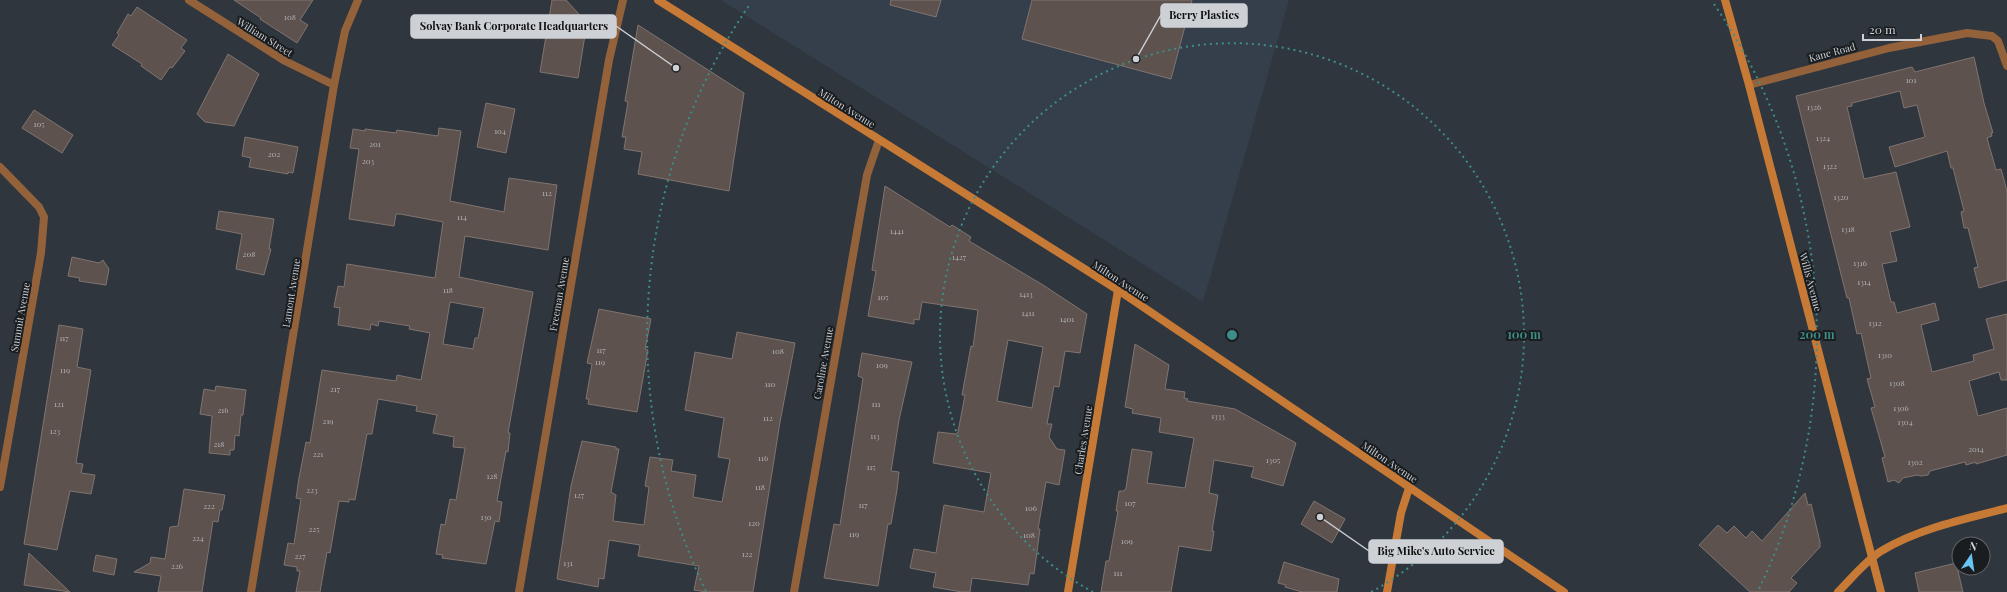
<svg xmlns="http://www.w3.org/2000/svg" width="2007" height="592" viewBox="0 0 2007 592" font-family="'Playfair Display',serif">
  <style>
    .built { fill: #343f4b }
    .building { fill: #5d524e; stroke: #807470; fill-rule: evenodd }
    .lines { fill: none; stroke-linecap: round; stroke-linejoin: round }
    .street { stroke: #93623b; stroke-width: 8 }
    .secondary { stroke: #c77a36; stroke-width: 8 }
    .ring { fill: none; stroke: #3e8d88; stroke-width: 2; stroke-dasharray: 2 4 }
    .labels { text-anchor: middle; stroke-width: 4; stroke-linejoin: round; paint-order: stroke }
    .number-label { font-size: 8px; fill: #b1b1b4 }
    .street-label { font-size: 10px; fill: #cdd1d6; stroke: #1a1d20 }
    .centre { fill: #3e8d88; stroke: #1a1d20; stroke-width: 2 }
    .ring-label { font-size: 12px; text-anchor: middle; font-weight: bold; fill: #3e8d88; stroke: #1a1d20; stroke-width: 4; stroke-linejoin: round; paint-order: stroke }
    .leader { fill: none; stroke: #cdd1d6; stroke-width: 1.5 }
    .callout-dot { fill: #cdd1d6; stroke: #1a1d20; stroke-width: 1.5 }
    .callout { fill: #cdd1d6; stroke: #cdd1d6; stroke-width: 1.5 }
    .callout-label { font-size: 11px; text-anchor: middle; font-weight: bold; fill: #111 }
  </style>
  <rect width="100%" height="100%" fill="#2f363d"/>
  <polygon class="built" points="721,0 1289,0 1203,302"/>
  <g class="building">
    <polygon points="234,0 313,0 300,20 308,25 297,43 260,19 261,18"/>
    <polygon points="552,0 566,0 587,23 578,78 540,72"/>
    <polygon points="891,0 941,0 936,17 890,5"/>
    <polygon points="1032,0 1192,0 1171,79 1022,39"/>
    <polygon points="137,7 187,40 181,48 185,51 172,68 170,67 161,80 141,66 142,64 112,45 119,35 117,33 128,14 131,16"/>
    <polygon points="638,25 744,93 729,191 638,174 642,152 624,149 626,137 622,137 628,102 625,101"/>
    <polygon points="228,54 259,74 234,126 205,122 197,114"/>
    <polygon points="1974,57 1984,103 1993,133 1991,133 1992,136 1987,138 1996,170 2001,169 2007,191 2007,280 1979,288 1974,268 1978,267 1968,228 1964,228 1961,212 1964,211 1953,168 1951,168 1947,151 1895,167 1889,147 1925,137 1917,105 1904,108 1900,91 1852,103 1852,106 1847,107 1864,179 1896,172 1910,227 1890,232 1897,261 1882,264 1891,302 1894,302 1897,313 1935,303 1939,320 1921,325 1932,372 1974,361 1973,355 1994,349 1986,319 2007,314 2007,380 2001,380 1999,372 1969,381 1978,416 2007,408 2007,455 1976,464 1976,462 1966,465 1965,462 1930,471 1928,475 1921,476 1917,475 1903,478 1899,483 1894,480 1888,482 1882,458 1885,457 1871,408 1875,407 1867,379 1871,378 1861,333 1857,334 1849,298 1847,298 1796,96 1912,67 1915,72"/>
    <polygon points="486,103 515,109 506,153 477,147"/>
    <polygon points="34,110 73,135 62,153 22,128"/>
    <path d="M 439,128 L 461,131 L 450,201 L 504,212 L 509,178 L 557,185 L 548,250 L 465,236 L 459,277 L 533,292 L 508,433 L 510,433 L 508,452 L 506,451 L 497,501 L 502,502 L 499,522 L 495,521 L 486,564 L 442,558 L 443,555 L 436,554 L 441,524 L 445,525 L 450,499 L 456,500 L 465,448 L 453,447 L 454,437 L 433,433 L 437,415 L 416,411 L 417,406 L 378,399 L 372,434 L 367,434 L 355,500 L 349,499 L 349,502 L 339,501 L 330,553 L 327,552 L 320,592 L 296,592 L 300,571 L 297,571 L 297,567 L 284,565 L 288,543 L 294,544 L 301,499 L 296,498 L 299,478 L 306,442 L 310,443 L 322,370 L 396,381 L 397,375 L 421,380 L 430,333 L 409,329 L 410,326 L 379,321 L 378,326 L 371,324 L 370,330 L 338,325 L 340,308 L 334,307 L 338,286 L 344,287 L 347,264 L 435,278 L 443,222 L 400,214 L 396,214 L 394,226 L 349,219 L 359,149 L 350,148 L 353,129 L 365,131 L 365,129 L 396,133 L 397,130 L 438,136 ZM 450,302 L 484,308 L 478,338 L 475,338 L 473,349 L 443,344 Z"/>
    <polygon points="245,137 298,147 293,173 288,172 288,174 249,167 251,158 242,156"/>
    <path d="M 885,186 L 950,227 L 952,225 L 971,237 L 969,241 L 1043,285 L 1087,314 L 1080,353 L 1065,351 L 1059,387 L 1054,386 L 1047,424 L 1052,424 L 1049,437 L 1057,449 L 1065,450 L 1059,485 L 1046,482 L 1038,529 L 1040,529 L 1034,574 L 1030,573 L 1028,585 L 972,578 L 970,592 L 962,592 L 933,587 L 936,573 L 910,568 L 914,549 L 936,553 L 944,505 L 984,512 L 991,473 L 933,463 L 938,432 L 956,434 L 958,432 L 965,395 L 962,395 L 971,346 L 973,347 L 978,310 L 922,302 L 919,320 L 914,319 L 914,324 L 868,316 L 876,271 L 872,270 ZM 1008,340 L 1043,347 L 1032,408 L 997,401 Z"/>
    <polygon points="219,211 274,219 269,249 271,249 264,275 236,269 242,234 216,229"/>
    <polygon points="72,257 99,263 103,260 109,269 106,285 79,281 80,278 68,276"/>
    <polygon points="599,309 651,319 645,349 648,350 637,412 588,404 589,399 586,399 592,364 587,363"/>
    <polygon points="59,325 83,329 77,367 91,370 76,463 83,464 81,473 95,475 91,494 70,491 57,550 24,544"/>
    <polygon points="737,332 795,343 780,422 753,592 707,592 694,590 699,566 638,556 640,545 609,540 604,579 599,578 598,587 557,579 571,486 582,441 616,447 616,449 619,449 611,492 616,495 613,521 644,525 649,487 645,486 650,457 673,460 671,471 696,475 693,497 722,502 730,459 718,457 724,418 685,410 695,352 732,359"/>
    <polygon points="1135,344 1169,365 1165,389 1185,392 1184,398 1188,399 1187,401 1235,409 1296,443 1283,486 1251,477 1254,467 1214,460 1209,493 1218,495 1212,531 1214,531 1211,551 1179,546 1171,592 1101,592 1106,561 1109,561 1118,511 1116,511 1119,491 1124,491 1126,488 1132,449 1152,452 1147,483 1185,488 1194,438 1159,432 1161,418 1132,413 1133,409 1125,407"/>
    <polygon points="862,353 912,362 899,420 891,471 899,472 897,490 891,524 888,524 878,586 824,578 834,524 840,525 863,378 858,376"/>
    <polygon points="216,386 246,390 243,415 241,415 239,436 235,435 234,450 230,450 230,455 209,453 212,416 200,414 204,389 215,391"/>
    <polygon points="184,489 225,495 222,510 220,510 218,522 213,521 202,592 158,592 161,576 134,572 150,563 151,557 165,559 170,527 178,526"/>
    <polygon points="1805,493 1808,505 1811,504 1820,542 1820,547 1791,578 1797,583 1789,592 1750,592 1699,545 1718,525 1727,533 1734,526 1746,538 1752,531 1762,541"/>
    <polygon points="1314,501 1345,519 1332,543 1301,524"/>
    <polygon points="29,553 70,592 24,585"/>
    <polygon points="96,555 117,559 114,575 93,571"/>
    <polygon points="1284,562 1339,579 1337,592 1302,592 1285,587 1286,585 1278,583"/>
    <polygon points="1956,563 1963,592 1919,592 1915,573"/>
  </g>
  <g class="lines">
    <g class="street">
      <polyline points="189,0 285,61 334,85"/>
      <polyline points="1749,85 1889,48 1967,33 1992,36 1998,41 2007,66"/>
      <polyline points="0,167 39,207 44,217 41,253 0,487"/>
      <polyline points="251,592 334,85 345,31 358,0"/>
      <polyline points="519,592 609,60 623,0"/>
      <polyline points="794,592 867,175 879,140"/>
    </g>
    <g class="secondary">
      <polyline points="658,0 1118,290 1564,592"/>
      <polyline points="1725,0 1749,85 1881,592"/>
      <polyline points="1068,592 1118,290"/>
      <polyline points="1387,592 1401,513 1409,488"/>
      <path d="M 1838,592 C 1851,579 1867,559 1883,550 C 1920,528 1965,519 2007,508"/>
    </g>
  </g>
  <g class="ring">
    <path d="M1093 592A292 292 0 1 1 1371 592"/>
    <path d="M706 591A585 585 0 0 1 750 4M1714 4A585 585 0 0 1 1758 591"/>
  </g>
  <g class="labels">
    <g class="number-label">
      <text x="290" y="20">108</text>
      <text x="1911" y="83">101</text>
      <text x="1814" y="110">1326</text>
      <text x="39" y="127">105</text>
      <text x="500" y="134">104</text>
      <text x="1823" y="141">1324</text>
      <text x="375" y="147">201</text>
      <text x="274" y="157">202</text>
      <text x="368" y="164">203</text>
      <text x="1830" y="169">1322</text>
      <text x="547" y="196">112</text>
      <text x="1841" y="200">1320</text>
      <text x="462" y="220">114</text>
      <text x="1848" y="232">1318</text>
      <text x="897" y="234">1441</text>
      <text x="249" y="257">208</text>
      <text x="959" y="260">1427</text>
      <text x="1860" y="266">1316</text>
      <text x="1864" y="285">1314</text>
      <text x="448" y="293">118</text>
      <text x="1026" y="297">1413</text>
      <text x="883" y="300">105</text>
      <text x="1028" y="316">1411</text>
      <text x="1067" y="322">1401</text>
      <text x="1875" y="326">1312</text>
      <text x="64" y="341">117</text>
      <text x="601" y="353">117</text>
      <text x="778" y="354">108</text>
      <text x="1885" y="358">1310</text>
      <text x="600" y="365">119</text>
      <text x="882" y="368">109</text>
      <text x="65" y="373">119</text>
      <text x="1897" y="386">1308</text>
      <text x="770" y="387">110</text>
      <text x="335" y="392">217</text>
      <text x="59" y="407">121</text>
      <text x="876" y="407">111</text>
      <text x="1901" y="411">1306</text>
      <text x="223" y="413">216</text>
      <text x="1218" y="419">1333</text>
      <text x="768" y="421">112</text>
      <text x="328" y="424">219</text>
      <text x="1905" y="425">1304</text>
      <text x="55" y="434">123</text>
      <text x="875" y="439">113</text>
      <text x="219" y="447">218</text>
      <text x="1976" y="452">2014</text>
      <text x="318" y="457">221</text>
      <text x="763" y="461">116</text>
      <text x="1273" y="463">1305</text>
      <text x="1915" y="465">1302</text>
      <text x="871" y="470">115</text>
      <text x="492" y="479">128</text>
      <text x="760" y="490">118</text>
      <text x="312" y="493">223</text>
      <text x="579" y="498">127</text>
      <text x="1130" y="506">107</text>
      <text x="863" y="508">117</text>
      <text x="209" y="509">222</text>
      <text x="1031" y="511">106</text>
      <text x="486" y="520">130</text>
      <text x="754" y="526">120</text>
      <text x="314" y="532">225</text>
      <text x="854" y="537">119</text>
      <text x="1029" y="538">108</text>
      <text x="198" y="541">224</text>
      <text x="1127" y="544">109</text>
      <text x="747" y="557">122</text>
      <text x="300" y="559">227</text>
      <text x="568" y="566">131</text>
      <text x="177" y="569">226</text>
      <text x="1118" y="576">111</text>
    </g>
    <g class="street-label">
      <text transform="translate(265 37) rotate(32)" y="4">William Street</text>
      <text transform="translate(1832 52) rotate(-15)" y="4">Kane Road</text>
      <text transform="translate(847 108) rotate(32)" y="4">Milton Avenue</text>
      <text transform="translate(1121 281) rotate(33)" y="4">Milton Avenue</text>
      <text transform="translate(1811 282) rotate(75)" y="4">Willis Avenue</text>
      <text transform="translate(291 293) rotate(-81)" y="4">Lamont Avenue</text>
      <text transform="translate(559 294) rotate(-80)" y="4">Freeman Avenue</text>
      <text transform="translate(20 317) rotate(-80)" y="4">Summit Avenue</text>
      <text transform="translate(823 363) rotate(-80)" y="4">Caroline Avenue</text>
      <text transform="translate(1083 440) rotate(-81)" y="4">Charles Avenue</text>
      <text transform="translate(1390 462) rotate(34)" y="4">Milton Avenue</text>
    </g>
  </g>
  <circle cx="1232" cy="335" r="6" class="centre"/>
  <g class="ring-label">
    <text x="1524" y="339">100 m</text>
    <text x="1817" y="339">200 m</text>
  </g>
  <path class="leader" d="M1136 59L1161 15M676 68L616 26M1320 517L1369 551"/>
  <g class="callout-dot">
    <circle cx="1136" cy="59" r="4"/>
    <circle cx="676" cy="68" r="4"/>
    <circle cx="1320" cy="517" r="4"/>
  </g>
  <g class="callout">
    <rect x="1161" y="4" width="86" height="23" rx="4"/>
    <rect x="411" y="15" width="205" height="23" rx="4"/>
    <rect x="1369" y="540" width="134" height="23" rx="4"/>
  </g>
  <g class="callout-label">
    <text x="1204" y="19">Berry Plastics</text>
    <text x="514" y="30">Solvay Bank Corporate Headquarters</text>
    <text x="1436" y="555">Big Mike's Auto Service</text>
  </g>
  <g transform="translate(1971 556) rotate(13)"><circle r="19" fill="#1a1d20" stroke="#626569"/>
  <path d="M0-3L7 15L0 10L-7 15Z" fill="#68c4f0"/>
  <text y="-6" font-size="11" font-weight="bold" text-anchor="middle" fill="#cdd1d6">N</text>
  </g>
  <path d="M1863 34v6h58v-6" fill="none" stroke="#cdd1d6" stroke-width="2"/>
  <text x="1869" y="34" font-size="12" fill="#cdd1d6" stroke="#1a1d20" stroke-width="3" paint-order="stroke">20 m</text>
</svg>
